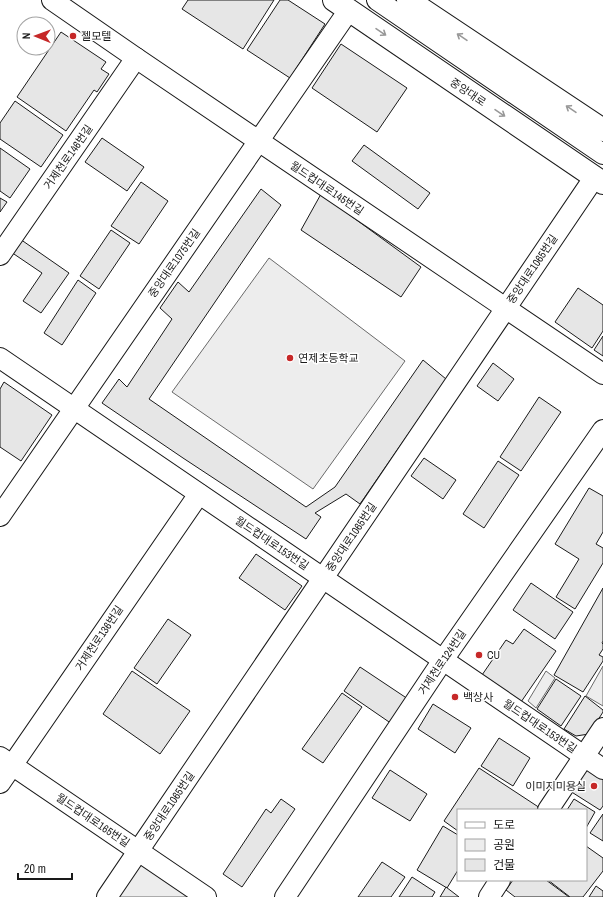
<svg xmlns="http://www.w3.org/2000/svg" width="603" height="897" viewBox="0 0 603 897" font-family="'Archivo Narrow','Noto Sans KR',sans-serif">
  <style>
    .green { fill: #ededed; stroke: #6a6a6a }
    .building { fill: #e6e6e6; stroke: #1a1a1a }
    .lines { fill: none; stroke-linecap: round; stroke-linejoin: round }
    .minor-casing { stroke: #1a1a1a; stroke-width: 22 }
    .major-casing { stroke: #1a1a1a; stroke-width: 24 }
    .minor { stroke: #fff; stroke-width: 20 }
    .major { stroke: #fff; stroke-width: 22 }
    .oneway { stroke: #989898 }
    .poi-dot { fill: #c62828; stroke: #fff; stroke-width: 1.5 }
    .labels { text-anchor: middle; stroke-width: 3; stroke-linejoin: round; paint-order: stroke }
    .poi-label { font-size: 11px; fill: #1a1a1a; stroke: #fff; text-anchor: start }
    .street-label { font-size: 11px; fill: #1a1a1a; stroke: #fff }
  </style>
  <rect width="100%" height="100%" fill="#fff"/>
  <g class="green">
    <polygon points="269,258 405,361 313,489 172,392"/>
    <polygon points="603,666 603,706 586,696"/>
    <polygon points="546,671 555,678 536,708 528,701"/>
    <polygon points="138,861 191,897 113,897"/>
  </g>
  <g class="building">
    <polygon points="188,0 274,0 243,49 182,9"/>
    <polygon points="280,0 288,0 325,24 290,78 247,50"/>
    <polygon points="61,32 106,62 101,69 109,74 97,92 94,90 66,131 17,97"/>
    <polygon points="341,44 407,88 377,132 312,88"/>
    <polygon points="15,101 63,135 41,167 0,139 0,123"/>
    <polygon points="102,138 144,167 127,191 85,162"/>
    <polygon points="364,145 430,193 418,209 352,161"/>
    <polygon points="0,148 30,169 10,198 0,191"/>
    <polygon points="141,182 168,201 139,244 111,226"/>
    <polygon points="261,189 281,205 149,399 306,507 335,487 423,360 446,379 360,504 346,494 315,513 321,517 306,539 183,458 102,403 119,379 127,387 172,319 160,308 178,282 189,292"/>
    <polygon points="321,194 421,267 401,297 301,230"/>
    <polygon points="0,198 7,202 0,212"/>
    <polygon points="111,230 130,243 99,289 80,276"/>
    <polygon points="20,239 69,273 41,313 23,301 42,273 11,252"/>
    <polygon points="78,280 96,293 62,345 44,333"/>
    <polygon points="578,288 603,305 603,331 592,348 555,322"/>
    <polygon points="603,336 603,356 594,350"/>
    <polygon points="493,363 514,379 498,401 477,386"/>
    <polygon points="4,382 52,415 21,461 0,447 0,389"/>
    <polygon points="539,397 561,412 521,471 500,457"/>
    <polygon points="424,458 456,480 443,499 411,476"/>
    <polygon points="498,461 519,475 484,528 463,514"/>
    <polygon points="589,488 603,496 603,532 596,544 603,548 603,563 575,609 556,597 579,559 555,544"/>
    <polygon points="256,554 302,586 285,610 239,578"/>
    <polygon points="531,583 573,612 555,639 513,610"/>
    <polygon points="603,588 603,641 602,643 603,644 603,649 599,655 603,657 603,661 583,692 554,675"/>
    <polygon points="168,619 191,635 157,684 134,668"/>
    <polygon points="524,629 556,651 521,702 482,675 506,640 513,644"/>
    <polygon points="360,667 408,699 392,724 344,691"/>
    <polygon points="132,671 190,711 160,754 103,714"/>
    <polygon points="556,679 581,696 561,726 537,709"/>
    <polygon points="342,693 362,707 323,763 302,749"/>
    <polygon points="585,696 603,710 603,712 589,734 576,736 564,729"/>
    <polygon points="433,704 471,728 455,753 418,729"/>
    <polygon points="499,738 530,758 513,786 481,766"/>
    <polygon points="479,768 540,808 538,810 458,810 458,831 444,821"/>
    <polygon points="582,768 603,770 603,806 600,810 570,791"/>
    <polygon points="390,770 427,794 410,821 372,798"/>
    <polygon points="281,799 295,809 242,887 223,874 266,809 271,813"/>
    <polygon points="574,799 595,812 586,828 586,810 567,810"/>
    <polygon points="603,814 603,841 590,833"/>
    <polygon points="443,826 458,835 458,870 447,888 417,870"/>
    <polygon points="586,846 603,858 603,871 583,897 570,897 548,880 586,880"/>
    <polygon points="382,862 405,877 391,897 358,897"/>
    <polygon points="412,877 435,892 432,897 399,897"/>
    <polygon points="513,880 546,880 569,897 515,897 506,890"/>
    <polygon points="596,886 603,891 603,897 589,897"/>
    <polygon points="446,887 459,897 440,897"/>
  </g>
  <g class="lines">
    <defs>
      <g id="minor">
        <polyline points="52,0 136,58 603,374"/>
        <polyline points="377,0 603,154"/>
        <polyline points="0,255 136,58"/>
        <polyline points="0,358 603,769"/>
        <polyline points="0,516 349,10"/>
        <polyline points="0,757 206,897"/>
        <polyline points="0,783 199,494"/>
        <polyline points="548,810 603,728"/>
        <polyline points="107,897 594,178"/>
        <polyline points="285,897 443,660 603,430"/>
        <polyline points="489,897 500,880"/>
      </g>
      <g id="major">
        <polyline points="334,0 603,183"/>
        <polyline points="408,0 603,130"/>
      </g>
    </defs>
    <use href="#minor" class="minor-casing"/>
    <use href="#major" class="major-casing"/>
    <use href="#minor" class="minor"/>
    <use href="#major" class="major"/>
  </g>
  <defs><path id="oneway-shaft" d="M-6 0H5M1.5-3L5.5 0L1.5 3" fill="none" stroke-width="1.6" stroke-linecap="round" stroke-linejoin="round"/></defs>
  <g class="oneway">
    <use href="#oneway-shaft" transform="translate(381 32) rotate(34)"/>
    <use href="#oneway-shaft" transform="translate(462 37) rotate(-146)"/>
    <use href="#oneway-shaft" transform="translate(571 109) rotate(-146)"/>
    <use href="#oneway-shaft" transform="translate(500 113) rotate(34)"/>
  </g>
  <g class="poi-dot">
    <circle cx="73" cy="36" r="4"/>
    <circle cx="290" cy="358" r="4"/>
    <circle cx="479" cy="655" r="4"/>
    <circle cx="455" cy="697" r="4"/>
    <circle cx="594" cy="786" r="4"/>
  </g>
  <g class="labels">
    <g class="poi-label">
      <text x="81" y="40">젤모텔</text>
      <text x="298" y="362">연제초등학교</text>
      <text x="487" y="659">CU</text>
      <text x="463" y="701">백상사</text>
      <text x="586" y="790" text-anchor="end">이미지미용실</text>
    </g>
    <g class="street-label">
      <text transform="translate(468 92) rotate(34)" y="4">중앙대로</text>
      <text transform="translate(68 157) rotate(-55)" y="4">거제천로146번길</text>
      <text transform="translate(327 188) rotate(34)" y="4">월드컵대로145번길</text>
      <text transform="translate(174 263) rotate(-55)" y="4">중앙대로1075번길</text>
      <text transform="translate(532 269) rotate(-56)" y="4">중앙대로1065번길</text>
      <text transform="translate(351 537) rotate(-56)" y="4">중앙대로1065번길</text>
      <text transform="translate(272 543) rotate(34)" y="4">월드컵대로153번길</text>
      <text transform="translate(99 638) rotate(-56)" y="4">거제천로136번길</text>
      <text transform="translate(442 662) rotate(-56)" y="4">거제천로124번길</text>
      <text transform="translate(540 726) rotate(34)" y="4">월드컵대로153번길</text>
      <text transform="translate(169 806) rotate(-56)" y="4">중앙대로1065번길</text>
      <text transform="translate(93 820) rotate(34)" y="4">월드컵대로165번길</text>
    </g>
  </g>
  <rect x="457" y="809" width="130" height="72" fill="#ffffff" stroke="#a3a3a3"/>
  <rect x="465" y="822" width="20" height="6" fill="#ffffff" stroke="#a3a3a3"/>
  <text x="493" y="829" font-size="12" fill="#1a1a1a">도로</text>
  <rect x="465" y="839" width="20" height="12" fill="#ededed" stroke="#a3a3a3"/>
  <text x="493" y="849" font-size="12" fill="#1a1a1a">공원</text>
  <rect x="465" y="859" width="20" height="12" fill="#e6e6e6" stroke="#a3a3a3"/>
  <text x="493" y="869" font-size="12" fill="#1a1a1a">건물</text>
  <g transform="translate(36 36) rotate(271)"><circle r="19" fill="#ffffff" stroke="#a3a3a3"/>
  <path d="M0-3L7 15L0 10L-7 15Z" fill="#c62828"/>
  <text y="-6" font-size="11" font-weight="bold" text-anchor="middle" fill="#1a1a1a">N</text>
  </g>
  <path d="M18 873v6h54v-6" fill="none" stroke="#1a1a1a" stroke-width="2"/>
  <text x="24" y="873" font-size="12" fill="#1a1a1a" stroke="#ffffff" stroke-width="3" paint-order="stroke">20 m</text>
</svg>
